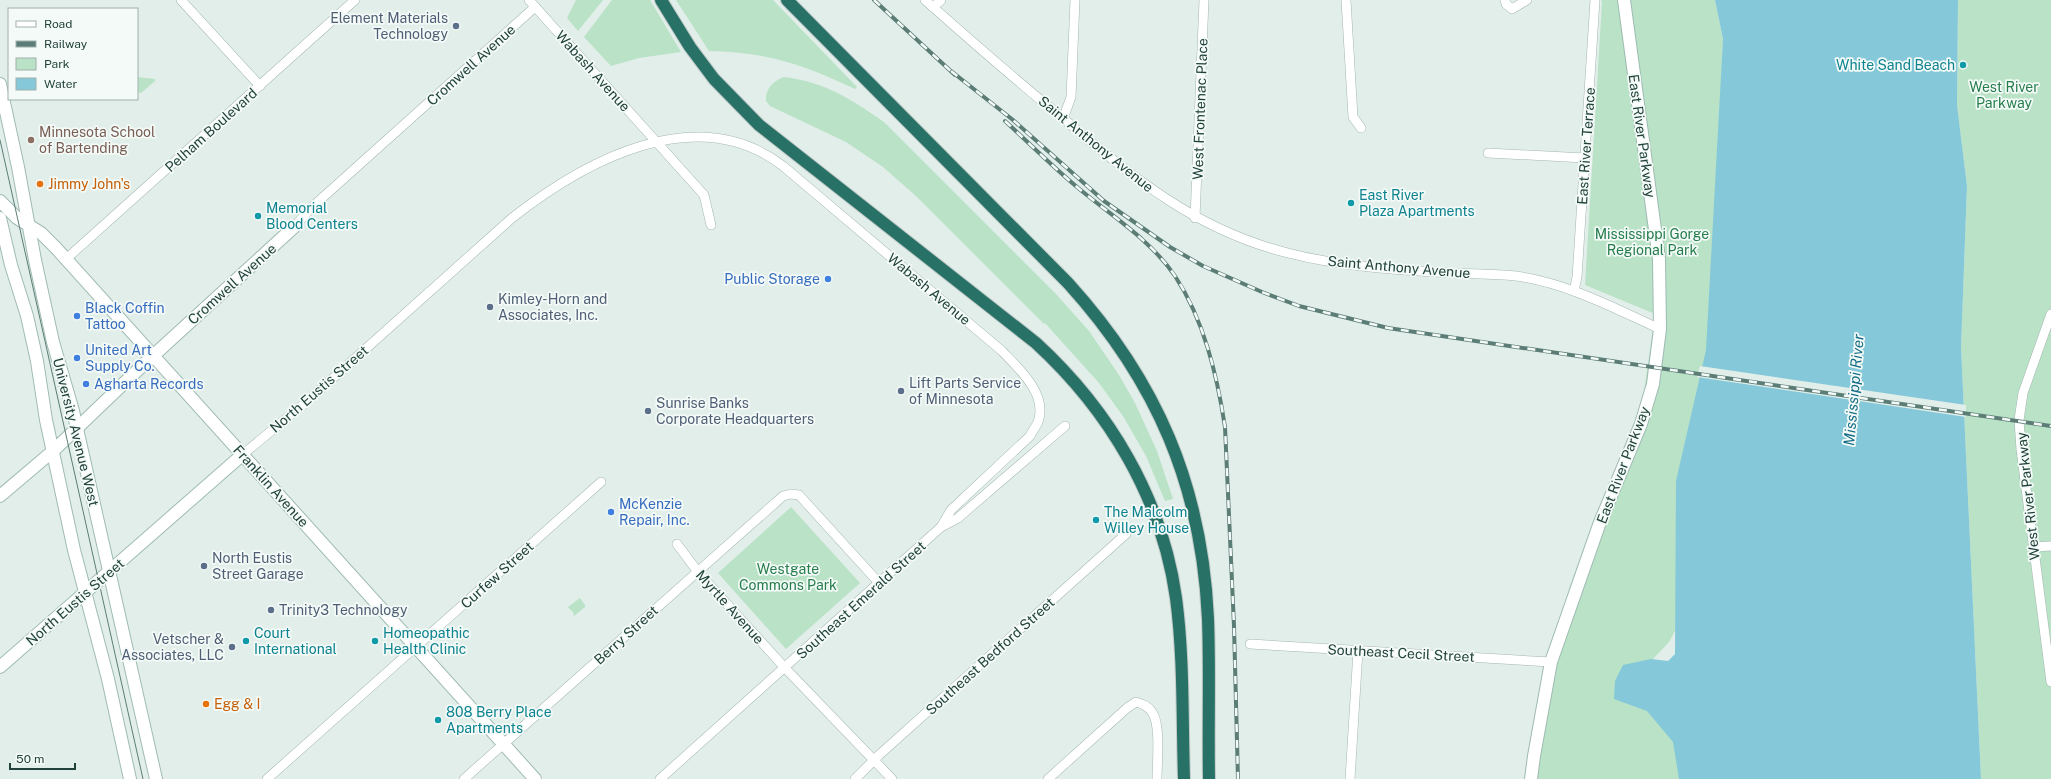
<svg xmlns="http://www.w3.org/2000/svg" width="2051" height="779" viewBox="0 0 2051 779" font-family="'Public Sans',sans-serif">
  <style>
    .green { fill: #b9e2c6 }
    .water { fill: #84c8d9 }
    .pier { fill: #e2eeea }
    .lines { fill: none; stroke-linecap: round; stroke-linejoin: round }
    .street-casing { stroke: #a4b7b2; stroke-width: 10 }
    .secondary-casing { stroke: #9fbbb3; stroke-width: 14 }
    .highway-casing { stroke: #c1cac8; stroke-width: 14 }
    .street { stroke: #fff; stroke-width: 9 }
    .secondary { stroke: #fff; stroke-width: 12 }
    .highway { stroke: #287166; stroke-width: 12 }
    .tram { stroke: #5b7d76; stroke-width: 1 }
    .rail-casing { stroke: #5b7d76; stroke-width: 4 }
    .rail { stroke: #f4faf7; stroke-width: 2.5; stroke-dasharray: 8; stroke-linecap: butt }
    .service-dot { fill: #5c6f8a; stroke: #f4faf7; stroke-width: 1.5 }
    .culture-dot { fill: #0f9aa8; stroke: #f4faf7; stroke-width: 1.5 }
    .education-dot { fill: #8d6e63; stroke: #f4faf7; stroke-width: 1.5 }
    .food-dot { fill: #e8710a; stroke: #f4faf7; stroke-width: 1.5 }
    .shop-dot { fill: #3f7fe0; stroke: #f4faf7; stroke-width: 1.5 }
    .labels { text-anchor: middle; stroke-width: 3.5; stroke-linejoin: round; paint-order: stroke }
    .service-label { font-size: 14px; fill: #4e5e75; stroke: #f4faf7; text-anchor: start }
    .street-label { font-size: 14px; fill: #20423a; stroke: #f4faf7 }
    .culture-label { font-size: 14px; fill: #0d838f; stroke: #f4faf7; text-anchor: start }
    .park-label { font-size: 14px; fill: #257d4c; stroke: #f4faf7 }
    .education-label { font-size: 14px; fill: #785e54; stroke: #f4faf7; text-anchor: start }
    .food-label { font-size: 14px; fill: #c56008; stroke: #f4faf7; text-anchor: start }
    .shop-label { font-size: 14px; fill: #366cbe; stroke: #f4faf7; text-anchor: start }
    .water-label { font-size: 15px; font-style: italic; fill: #136c85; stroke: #f4faf7 }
  </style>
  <rect width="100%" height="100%" fill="#e2eeea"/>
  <g class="green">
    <polygon points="576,0 603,0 578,31 567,18"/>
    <polygon points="612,0 650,0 681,52 639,58 611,66 584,37"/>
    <path d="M 676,0 L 773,0 L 857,87 L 855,89 C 804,65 767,52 709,51 Z"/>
    <polygon points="1601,0 1715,0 1723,39 1712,346 1681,620 1669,642 1653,659 1629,667 1680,745 1683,779 1526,779 1550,650 1570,586 1595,516 1632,433 1643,399 1655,314 1585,285 1602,2"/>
    <polygon points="1958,0 2051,0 2051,779 1981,779 1961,347 1967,186 1957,105"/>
    <polygon points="137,77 155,79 155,81 141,93 137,92"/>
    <path d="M 784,77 C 825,82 851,99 884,122 L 1056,294 L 1089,331 L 1119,375 L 1135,403 L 1157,451 L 1173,499 L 1165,501 L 1146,456 L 1123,416 L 1099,383 L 1045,323 L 1044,324 L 917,197 L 883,167 L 846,142 L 770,106 L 766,101 C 765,89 773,81 784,77 Z"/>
    <polygon points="791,507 860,583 786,649 718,573"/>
    <polygon points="580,598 585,605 585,607 574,616 573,612 568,607"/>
  </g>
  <polygon class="water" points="1715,0 1958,0 1957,105 1967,186 1961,347 1981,779 1679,779 1673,742 1647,711 1614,699 1615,681 1623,665 1651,659 1668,661 1675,654 1676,481 1706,350 1723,39"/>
  <polygon class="pier" points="1700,366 1966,405 1966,417 1697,377"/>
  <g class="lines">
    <defs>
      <g id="street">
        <polyline points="181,0 260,86"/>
        <polyline points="529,0 704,195 711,225"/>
        <path d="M 925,0 C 971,41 1017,81 1065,120 C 1135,179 1196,230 1288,253 C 1342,267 1398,270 1453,273 C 1474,274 1495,274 1516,276 C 1567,283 1614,308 1660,329"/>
        <polyline points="1346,0 1353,117 1361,128"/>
        <polyline points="1505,0 1506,4 1512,9 1527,0"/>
        <polyline points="933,7 941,0"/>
        <polyline points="1063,119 1071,97 1075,0"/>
        <polyline points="1488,153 1585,158"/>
        <polyline points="1195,218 1204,0"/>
        <polyline points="294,227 311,208 535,7"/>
        <polyline points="66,259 355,0"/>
        <polyline points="1574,291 1577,277 1595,0"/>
        <polyline points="2051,314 2023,393 2019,420 2021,449 2051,682"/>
        <path d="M 242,455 L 304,404 L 512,218 C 586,160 697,100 783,166 L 1002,351 C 1019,369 1048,394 1038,422 C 1036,427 1032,431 1030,436 L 951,510 L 941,527"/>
        <polyline points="677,544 698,572 785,668 892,779"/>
        <polyline points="2033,547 2051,546"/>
        <polyline points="1250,644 1551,662"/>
        <polyline points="267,779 601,482"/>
        <polyline points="464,779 783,496 791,494 799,495 880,584"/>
        <polyline points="660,779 941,527 958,518 1065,426"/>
        <polyline points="855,779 879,755 1126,534"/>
        <path d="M 1048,779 L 1127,708 L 1136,702 C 1143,704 1148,706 1152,712 C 1161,724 1157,763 1157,779"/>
        <polyline points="1350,779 1358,651"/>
      </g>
      <g id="secondary">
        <polyline points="0,84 18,167 35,260 53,342 73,411 156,779"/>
        <polyline points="0,201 17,218 41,233 56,248 535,779"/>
        <polyline points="0,218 11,265 27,316 37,361 46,420 74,550 108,679 130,779"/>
        <polyline points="0,496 53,451 143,365 294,227"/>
        <polyline points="0,667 242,455"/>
        <polyline points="1531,779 1534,756 1551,662 1599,525 1641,424 1653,384 1660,329 1659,259 1624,0"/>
      </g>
      <g id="highway">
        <path d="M 661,0 L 690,47 L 714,79 L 759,125 L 1036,343 C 1109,410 1162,498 1176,598 C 1184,658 1182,719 1184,779"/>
        <path d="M 787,0 L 1068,283 C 1157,381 1202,486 1208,619 C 1210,672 1208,726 1209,779"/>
      </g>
    </defs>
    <use href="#street" class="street-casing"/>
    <use href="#secondary" class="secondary-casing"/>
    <use href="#highway" class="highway-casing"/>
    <use href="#street" class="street"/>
    <use href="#secondary" class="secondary"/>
    <use href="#highway" class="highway"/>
    <polyline class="tram" points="0,140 143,779"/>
    <defs>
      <g id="rail">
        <polyline points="874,0 955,75"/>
        <polyline points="951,71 1013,120 1104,201 1170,247 1203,266 1262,292 1299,306 1388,328 2051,426"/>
        <path d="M 1005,121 C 1029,143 1052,166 1077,187 C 1110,215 1150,239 1175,276 C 1204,320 1217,375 1225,427 L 1234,626 L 1238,779"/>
      </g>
    </defs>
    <use href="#rail" class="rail-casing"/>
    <use href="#rail" class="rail"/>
  </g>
  <g class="service-dot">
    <circle cx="456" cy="26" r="4"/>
    <circle cx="490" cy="307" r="4"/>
    <circle cx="901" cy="391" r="4"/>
    <circle cx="648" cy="411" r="4"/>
    <circle cx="204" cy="566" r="4"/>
    <circle cx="271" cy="610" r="4"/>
    <circle cx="232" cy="647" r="4"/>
  </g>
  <g class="culture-dot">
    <circle cx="1963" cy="65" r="4"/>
    <circle cx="1351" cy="203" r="4"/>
    <circle cx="258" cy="216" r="4"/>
    <circle cx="1096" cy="520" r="4"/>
    <circle cx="246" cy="641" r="4"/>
    <circle cx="375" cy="641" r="4"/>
    <circle cx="438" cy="720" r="4"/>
  </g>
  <circle class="education-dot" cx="31" cy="140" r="4"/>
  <g class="food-dot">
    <circle cx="40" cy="184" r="4"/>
    <circle cx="206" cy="704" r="4"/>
  </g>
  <g class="shop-dot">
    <circle cx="828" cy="279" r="4"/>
    <circle cx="77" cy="316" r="4"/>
    <circle cx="77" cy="358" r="4"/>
    <circle cx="86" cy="384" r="4"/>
    <circle cx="611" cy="512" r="4"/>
  </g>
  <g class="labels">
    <g class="service-label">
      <text x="448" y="23" text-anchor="end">Element Materials<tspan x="448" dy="16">Technology</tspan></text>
      <text x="498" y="304">Kimley-Horn and<tspan x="498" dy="16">Associates, Inc.</tspan></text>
      <text x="909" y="388">Lift Parts Service<tspan x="909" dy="16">of Minnesota</tspan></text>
      <text x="656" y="408">Sunrise Banks<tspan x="656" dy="16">Corporate Headquarters</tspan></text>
      <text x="212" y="563">North Eustis<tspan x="212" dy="16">Street Garage</tspan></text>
      <text x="279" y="615">Trinity3 Technology</text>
      <text x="224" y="644" text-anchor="end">Vetscher &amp;<tspan x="224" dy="16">Associates, LLC</tspan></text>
    </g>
    <g class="street-label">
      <text transform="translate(471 65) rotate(-42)" y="5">Cromwell Avenue</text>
      <text transform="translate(593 71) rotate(48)" y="5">Wabash Avenue</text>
      <text transform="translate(1200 109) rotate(-88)" y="5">West Frontenac Place</text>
      <text transform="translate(211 130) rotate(-42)" y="5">Pelham Boulevard</text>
      <text transform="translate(1642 136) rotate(82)" y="5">East River Parkway</text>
      <text transform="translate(1096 144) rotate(39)" y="5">Saint Anthony Avenue</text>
      <text transform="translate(1586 146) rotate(-86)" y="5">East River Terrace</text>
      <text transform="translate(1399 267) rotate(5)" y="5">Saint Anthony Avenue</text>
      <text transform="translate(232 284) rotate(-42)" y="5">Cromwell Avenue</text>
      <text transform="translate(929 289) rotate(40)" y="5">Wabash Avenue</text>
      <text transform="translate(319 389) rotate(-41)" y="5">North Eustis Street</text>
      <text transform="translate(76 432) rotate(76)" y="5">University Avenue West</text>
      <text transform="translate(1623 465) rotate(-69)" y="5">East River Parkway</text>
      <text transform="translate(271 486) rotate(48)" y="5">Franklin Avenue</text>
      <text transform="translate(2028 496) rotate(-96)" y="5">West River Parkway</text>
      <text transform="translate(497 575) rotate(-42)" y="5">Curfew Street</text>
      <text transform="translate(861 600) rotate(-42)" y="5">Southeast Emerald Street</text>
      <text transform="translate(75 602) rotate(-41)" y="5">North Eustis Street</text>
      <text transform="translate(730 607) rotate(48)" y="5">Myrtle Avenue</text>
      <text transform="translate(626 635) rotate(-42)" y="5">Berry Street</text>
      <text transform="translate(1401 653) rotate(3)" y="5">Southeast Cecil Street</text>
      <text transform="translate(990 656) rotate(-42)" y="5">Southeast Bedford Street</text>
    </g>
    <g class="culture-label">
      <text x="1955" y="70" text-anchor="end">White Sand Beach</text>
      <text x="1359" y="200">East River<tspan x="1359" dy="16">Plaza Apartments</tspan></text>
      <text x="266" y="213">Memorial<tspan x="266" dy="16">Blood Centers</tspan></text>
      <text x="1104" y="517">The Malcolm<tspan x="1104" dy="16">Willey House</tspan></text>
      <text x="254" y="638">Court<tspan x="254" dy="16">International</tspan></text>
      <text x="383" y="638">Homeopathic<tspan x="383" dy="16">Health Clinic</tspan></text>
      <text x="446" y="717">808 Berry Place<tspan x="446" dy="16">Apartments</tspan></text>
    </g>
    <g class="park-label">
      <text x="2004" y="92">West River<tspan x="2004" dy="16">Parkway</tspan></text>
      <text x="1652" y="239">Mississippi Gorge<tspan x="1652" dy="16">Regional Park</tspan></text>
      <text x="788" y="574">Westgate<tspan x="788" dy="16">Commons Park</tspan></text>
    </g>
    <g class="education-label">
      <text x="39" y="137">Minnesota School<tspan x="39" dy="16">of Bartending</tspan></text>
    </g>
    <g class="food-label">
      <text x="48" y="189">Jimmy John's</text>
      <text x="214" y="709">Egg &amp; I</text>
    </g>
    <g class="shop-label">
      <text x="820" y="284" text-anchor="end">Public Storage</text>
      <text x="85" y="313">Black Coffin<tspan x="85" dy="16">Tattoo</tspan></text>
      <text x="85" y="355">United Art<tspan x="85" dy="16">Supply Co.</tspan></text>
      <text x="94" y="389">Agharta Records</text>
      <text x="619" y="509">McKenzie<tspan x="619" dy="16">Repair, Inc.</tspan></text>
    </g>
    <g class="water-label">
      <text transform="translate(1854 390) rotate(-85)" y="5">Mississippi River</text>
    </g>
  </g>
  <rect x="8" y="8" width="130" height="92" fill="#f4faf7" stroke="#9fb0ab"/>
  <rect x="16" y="21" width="20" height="6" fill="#ffffff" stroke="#9fb0ab"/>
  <text x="44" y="28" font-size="12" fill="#20423a">Road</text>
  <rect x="16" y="41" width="20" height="6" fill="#5b7d76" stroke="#9fb0ab"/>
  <text x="44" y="48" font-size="12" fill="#20423a">Railway</text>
  <rect x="16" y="58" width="20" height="12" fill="#b9e2c6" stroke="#9fb0ab"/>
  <text x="44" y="68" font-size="12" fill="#20423a">Park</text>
  <rect x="16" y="78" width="20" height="12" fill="#84c8d9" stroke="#9fb0ab"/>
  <text x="44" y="88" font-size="12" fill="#20423a">Water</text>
  <path d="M10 763v6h65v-6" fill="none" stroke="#20423a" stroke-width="2"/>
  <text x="16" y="763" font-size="12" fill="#20423a" stroke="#f4faf7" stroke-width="3" paint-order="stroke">50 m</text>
</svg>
